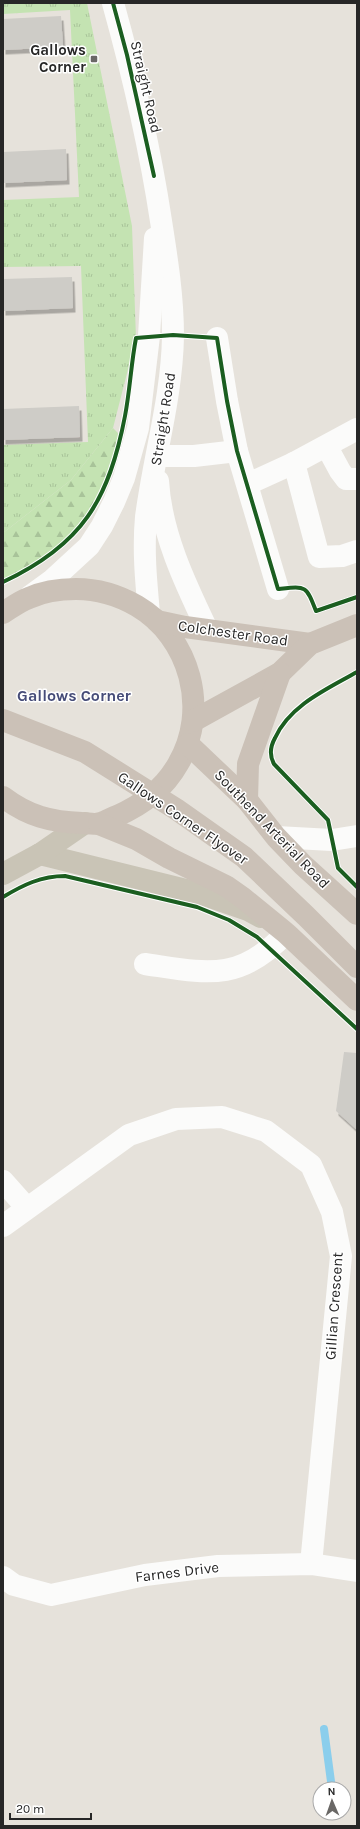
<svg xmlns="http://www.w3.org/2000/svg" width="360" height="1829" viewBox="0 0 360 1829" font-family="Karla,sans-serif">
  <style>
    .grass { fill: url(#grass-tufts) }
    .forest { fill: url(#forest-firs) }
    .lines { fill: none; stroke-linecap: round; stroke-linejoin: round }
    .stream { stroke: #8bceec; stroke-width: 8 }
    .building { fill: #ceccc7; filter: url(#shadow) }
    .minor { stroke: #fbfbfa; stroke-width: 22 }
    .major { stroke: #c9c4b6; stroke-width: 22 }
    .highway { stroke: #cbc1b7; stroke-width: 22 }
    .cycleway-casing { stroke: #fff; stroke-width: 6 }
    .cycleway { stroke: #1b5e20; stroke-width: 4 }
    .poi-dot { fill: #6a6866; stroke: #fff; stroke-width: 1.5 }
    .labels { text-anchor: middle; stroke-width: 3; stroke-linejoin: round; paint-order: stroke }
    .poi-label { font-size: 15px; font-weight: bold; fill: #272727; stroke: #fff; text-anchor: end }
    .street-label { font-size: 15px; fill: #272727; stroke: #fff }
    .neighbourhood-label { font-size: 16px; font-weight: bold; fill: #464c78; stroke: #fff }
  </style>
  <defs>
    <pattern id="grass-tufts" width="24" height="20" patternUnits="userSpaceOnUse"><rect width="24" height="20" fill="#c4e3b2"/><path d="M3 7l-1-3M5 7V3M7 7l1-3M15 17l-1-3M17 17v-4M19 17l1-3" fill="none" stroke="#a8c399"/></pattern>
    <pattern id="forest-firs" width="22" height="20" patternUnits="userSpaceOnUse"><rect width="22" height="20" fill="#c4e3b2"/><path d="M5 1l3.5 6h-7zM16 11l3.5 6h-7z" fill="#a8c399"/></pattern>
    <filter id="shadow"><feDropShadow dx="2.5" dy="4.5" stdDeviation="0" flood-color="#0004"/></filter>
  </defs>
  <rect width="100%" height="100%" fill="#e6e2db"/>
  <polygon class="grass" points="3,3 87,3 132,226 136,338 113,428 71,480 3,533 3,445 88,442 81,266 3,267 3,200 79,197 70,10 3,14"/>
  <path class="forest" d="M 113,428 L 120,435 C 116,451 112,467 106,482 C 88,531 48,561 3,582 L 3,533 L 71,480 Z"/>
  <g class="lines">
    <polyline class="stream" points="324,1729 332,1789"/>
  </g>
  <g class="building">
    <polygon points="61,16 63,47 3,50 3,19"/>
    <polygon points="66,149 67,180 3,183 3,152"/>
    <polygon points="72,277 73,308 3,311 3,279"/>
    <polygon points="79,406 80,437 3,440 3,409"/>
    <polygon points="344,1052 357,1053 357,1130 336,1111"/>
  </g>
  <g class="lines">
    <g class="minor">
      <path d="M 113,3 C 133,75 150,148 161,221 C 167,259 173,297 173,336 C 172,397 154,456 146,517 C 143,549 146,581 149,613"/>
      <polyline points="217,338 227,401 237,451 278,589"/>
      <polyline points="327,447 340,471 346,479 357,479"/>
      <polyline points="157,456 194,456 237,451"/>
      <polyline points="294,463 319,557 342,556 357,551"/>
      <path d="M 158,481 C 161,533 185,583 207,629"/>
      <polyline points="248,484 294,463 357,429"/>
      <polyline points="29,597 51,581 89,546 102,526 114,502 124,478 138,428 149,336 155,238"/>
      <polyline points="276,837 332,840 357,836"/>
      <path d="M 145,964 C 206,973 239,983 286,933"/>
      <polyline points="3,1181 27,1208"/>
      <polyline points="3,1226 129,1135 176,1119 222,1117 266,1131 311,1165 332,1212 341,1256 311,1564"/>
      <polyline points="3,1577 14,1585 51,1595 145,1575 218,1566 311,1564 357,1571"/>
    </g>
    <g class="major">
      <polyline points="40,854 202,894 248,910 261,917"/>
      <polyline points="3,874 40,854 85,823"/>
    </g>
    <g class="highway">
      <path d="M 3,613 C 11,608 20,601 29,598 C 44,591 61,589 76,589 C 98,589 118,595 137,606 C 190,637 210,710 178,764 C 164,789 142,805 117,816 C 111,818 106,822 100,823 C 95,825 87,823 82,823 C 51,822 28,816 3,797"/>
      <polyline points="157,621 185,627 310,644"/>
      <polyline points="3,720 85,752 176,809 244,857 306,916 357,967"/>
      <polyline points="193,721 280,673 310,644 357,625"/>
      <polyline points="188,744 247,800 276,837 303,865 357,914"/>
      <polyline points="247,800 248,764 280,673"/>
      <polyline points="99,824 136,839 169,858 226,886 243,898 286,933 357,1000"/>
    </g>
    <defs>
      <g id="cycleway">
        <polyline points="113,3 127,55 154,176"/>
        <path d="M 3,582 C 82,545 109,500 125,416 C 130,390 131,364 136,338 L 173,335 L 217,338 L 227,401 L 237,451 L 278,589 C 306,586 306,585 316,611 L 357,597"/>
        <path d="M 357,672 C 327,689 290,705 275,738 C 270,747 269,755 274,764 L 328,820 L 338,868 L 357,887"/>
        <path d="M 3,897 C 23,885 41,876 65,876 L 197,907 L 229,920 L 257,937 L 357,1029"/>
      </g>
    </defs>
    <use href="#cycleway" class="cycleway-casing"/>
    <use href="#cycleway" class="cycleway"/>
  </g>
  <rect class="poi-dot" x="90" y="55" width="8" height="8" rx="2"/>
  <g class="labels">
    <g class="poi-label">
      <text x="86" y="55">Gallows<tspan x="86" dy="17">Corner</tspan></text>
    </g>
    <g class="street-label">
      <text transform="translate(146 87) rotate(77)" y="5">Straight Road</text>
      <text transform="translate(163 419) rotate(-81)" y="5">Straight Road</text>
      <text transform="translate(233 633) rotate(8)" y="5">Colchester Road</text>
      <text transform="translate(183 818) rotate(34)" y="5">Gallows Corner Flyover</text>
      <text transform="translate(272 829) rotate(46)" y="5">Southend Arterial Road</text>
      <text transform="translate(334 1306) rotate(-86)" y="5">Gillian Crescent</text>
      <text transform="translate(177 1572) rotate(-7)" y="5">Farnes Drive</text>
    </g>
    <g class="neighbourhood-label">
      <text x="74" y="701">Gallows Corner</text>
    </g>
  </g>
  <rect width="360" height="1829" fill="none" stroke="#272727" stroke-width="8"/>
  <g transform="translate(332 1801) rotate(358)"><circle r="19" fill="#ffffff" stroke="#a9a9a9"/>
  <path d="M0-3L7 15L0 10L-7 15Z" fill="#6a6866"/>
  <text y="-6" font-size="11" font-weight="bold" text-anchor="middle" fill="#272727">N</text>
  </g>
  <path d="M10 1813v6h81v-6" fill="none" stroke="#272727" stroke-width="2"/>
  <text x="16" y="1813" font-size="12" fill="#272727" stroke="#ffffff" stroke-width="3" paint-order="stroke">20 m</text>
</svg>
